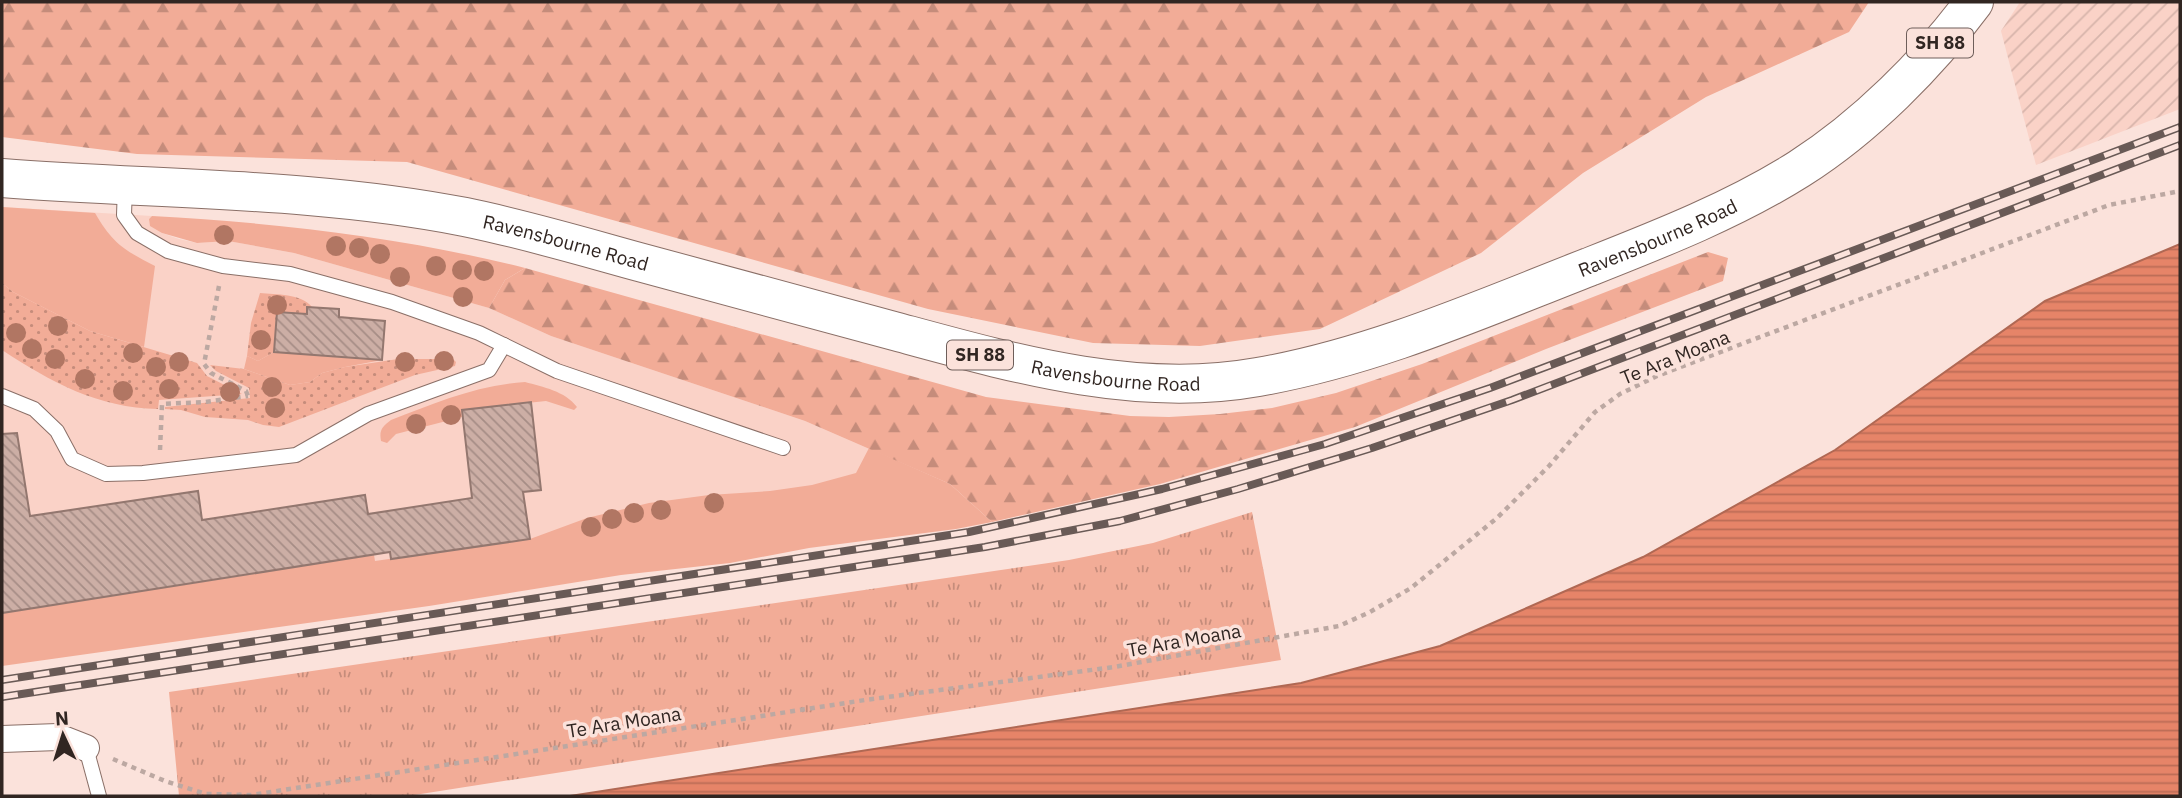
<svg xmlns="http://www.w3.org/2000/svg" width="2182" height="798" viewBox="0 0 2182 798" font-family="'IBM Plex Sans',sans-serif">
  <style>
    .built { fill: #fad2c7 }
    .industrial { fill: url(#industrial-furrows) }
    .grass { fill: #f2ac97 }
    .forest { fill: url(#forest-firs) }
    .park { fill: url(#park-tufts) }
    .garden { fill: url(#garden-dots) }
    .water { fill: url(#water-rules); stroke: #b06853; stroke-width: 2 }
    .building { fill: url(#building-back-hatch); stroke: #93776f; stroke-width: 2 }
    .lines { fill: none; stroke-linecap: round; stroke-linejoin: round }
    .lane-casing { stroke: #8a6f67; stroke-width: 16 }
    .street-casing { stroke: #8a6f67; stroke-width: 28 }
    .highway-casing { stroke: #8a6f67; stroke-width: 40 }
    .path { stroke: #bca8a2; stroke-width: 4.5; stroke-dasharray: 5 5; stroke-linecap: butt }
    .lane { stroke: #fff; stroke-width: 14 }
    .street { stroke: #fff; stroke-width: 26 }
    .highway { stroke: #fff; stroke-width: 38 }
    .rail-casing { stroke: #695a56; stroke-width: 8 }
    .rail { stroke: #fbe2db; stroke-width: 5; stroke-dasharray: 16; stroke-linecap: butt }
    .tree { fill: #b17663 }
    .labels { text-anchor: middle; stroke-width: 7; stroke-linejoin: round; paint-order: stroke }
    .shield { fill: #fbe2db; stroke: #6e5e5a; stroke-width: 2 }
    .shield-label { font-size: 18px; font-weight: bold; fill: #312622 }
    .street-label { font-size: 19px; fill: #312622; stroke: #fbe2db }
  </style>
  <defs>
    <pattern id="industrial-furrows" width="10" height="10" patternUnits="userSpaceOnUse" patternTransform="scale(1.75)"><rect width="10" height="10" fill="#fad2c7"/><path d="M-1 1l2-2M0 10L10 0M9 11l2-2" fill="none" stroke="#d7b4ab"/></pattern>
    <pattern id="forest-firs" width="22" height="20" patternUnits="userSpaceOnUse" patternTransform="scale(1.75)"><rect width="22" height="20" fill="#f2ac97"/><path d="M5 1l3.5 6h-7zM16 11l3.5 6h-7z" fill="#c58c7b"/></pattern>
    <pattern id="park-tufts" width="24" height="20" patternUnits="userSpaceOnUse" patternTransform="scale(1.75)"><rect width="24" height="20" fill="#f2ac97"/><path d="M3 7l-1-3M5 7V3M7 7l1-3M15 17l-1-3M17 17v-4M19 17l1-3" fill="none" stroke="#c58c7b"/></pattern>
    <pattern id="garden-dots" width="8" height="8" patternUnits="userSpaceOnUse" patternTransform="scale(1.75)"><rect width="8" height="8" fill="#f2ac97"/><path d="M2 2h.1M6 6h.1" fill="none" stroke="#c58c7b" stroke-width="1.8" stroke-linecap="round"/></pattern>
    <pattern id="water-rules" width="6" height="5" patternUnits="userSpaceOnUse" patternTransform="scale(1.75)"><rect width="6" height="5" fill="#e68468"/><path d="M0 2.5h6" fill="none" stroke="#bb6c55"/></pattern>
    <pattern id="building-back-hatch" width="6" height="6" patternUnits="userSpaceOnUse" patternTransform="scale(1.75)"><rect width="6" height="6" fill="#ccaea5"/><path d="M-1 5l2 2M0 0l6 6M5-1l2 2" fill="none" stroke="#a68d86"/></pattern>
  </defs>
  <rect width="100%" height="100%" fill="#fbe2db"/>
  <polygon class="built" points="2,207 152,216 149,219 162,233 179,239 197,243 228,241 294,253 489,308 551,336 805,421 950,484 2,621"/>
  <polygon class="industrial" points="2020,2 2180,2 2180,109 2036,165 2001,31"/>
  <g class="grass">
    <path d="M 2,207 L 95,213 C 113,244 124,250 155,266 L 144,347 L 90,331 L 13,292 L 2,283 Z"/>
    <path d="M 152,216 C 278,223 402,237 525,268 L 505,280 L 489,308 L 294,253 L 228,241 L 197,243 L 162,233 L 150,226 L 149,219 Z"/>
    <polygon points="274,352 382,360 345,367 322,373 310,382 290,385 244,369 247,356 258,361"/>
    <path d="M 525,382 C 543,387 565,391 577,407 L 574,410 L 546,401 L 462,410 L 462,417 L 396,434 L 387,443 L 381,441 C 379,430 382,427 391,420 C 435,403 477,385 525,382 Z"/>
    <polygon points="869,448 950,484 992,522 956,529 809,548 730,563 621,575 429,606 2,666 2,613 374,555 375,561 530,539 587,518 649,503 709,495 770,491 812,485 856,473"/>
  </g>
  <g class="forest">
    <polygon points="2,2 1869,2 1849,32 1706,97 1583,173 1481,253 1320,329 1200,346 1093,343 928,309 407,162 137,154 2,137"/>
    <polygon points="1708,252 1728,258 1723,281 1546,349 1355,427 1160,484 992,522 950,484 805,421 551,336 489,308 505,280 525,268 986,397 1130,416 1169,417 1220,414 1272,408 1336,393 1422,364"/>
  </g>
  <polygon class="park" points="1252,512 1281,660 408,796 179,796 169,692 1069,560 1153,543"/>
  <g class="garden">
    <path d="M 2,283 L 13,292 L 90,331 L 197,363 L 207,376 L 242,394 L 159,400 L 158,409 C 98,408 51,382 2,350 Z"/>
    <path d="M 260,293 C 276,295 301,293 312,307 L 308,307 L 307,314 L 277,312 L 274,352 L 258,361 L 247,356 L 251,323 Z"/>
    <polygon points="398,359 453,359 456,362 455,366 415,375 279,427 263,425 248,420 205,417 181,410 165,409 165,407 250,398 249,388 216,371 210,365 244,369 290,385 310,382 322,373 345,367"/>
  </g>
  <polygon class="water" points="2180,244 2180,796 570,796 1301,683 1440,646 1643,557 1835,450 2045,301"/>
  <g class="building">
    <polygon points="307,307 339,309 339,317 385,321 382,360 274,352 277,312 307,314"/>
    <polygon points="531,402 541,490 523,492 530,539 391,559 390,552 2,613 2,434 17,433 30,516 198,491 202,520 365,495 368,514 472,498 462,410"/>
  </g>
  <g class="lines">
    <defs>
      <g id="lane">
        <polyline points="125,186 124,215 137,233 168,251 223,266 290,274 392,302 479,333 557,371 783,448"/>
        <polyline points="2,396 34,409 57,431 72,459 106,474 143,473 296,455 368,414 489,370 504,345"/>
        <polyline points="86,748 99,796"/>
      </g>
      <polyline id="street" points="2,739 58,737 86,748"/>
      <g id="highway">
        <path id="s1" d="M 2,178 C 156,190 312,187 465,217 C 524,229 581,246 639,262 C 724,285 809,308 894,331 C 1012,363 1135,399 1258,377 C 1373,357 1481,309 1589,267 C 1660,239 1734,210 1799,169 C 1865,127 1928,64 1974,2"/>
      </g>
    </defs>
    <use href="#lane" class="lane-casing"/>
    <use href="#street" class="street-casing"/>
    <use href="#highway" class="highway-casing"/>
    <g class="path">
      <polyline points="219,286 204,364 211,373 246,391 248,396"/>
      <polyline points="160,450 162,404 205,402 248,396"/>
      <polyline points="113,759 165,781 206,794 251,795 865,700 1114,667 1339,626 1370,612 1411,588 1497,518 1549,466 1595,412 1620,394 1657,376 2109,205 2180,191"/>
    </g>
    <use href="#lane" class="lane"/>
    <use href="#street" class="street"/>
    <use href="#highway" class="highway"/>
    <defs>
      <g id="rail">
        <polyline points="2,680 969,532 1162,489 1325,444 1490,388 2180,127"/>
        <polyline points="2,697 985,547 1120,521 1238,489 1372,448 1512,400 2180,145"/>
      </g>
    </defs>
    <use href="#rail" class="rail-casing"/>
    <use href="#rail" class="rail"/>
  </g>
  <g class="tree">
    <circle cx="224" cy="235" r="10"/>
    <circle cx="336" cy="246" r="10"/>
    <circle cx="359" cy="248" r="10"/>
    <circle cx="380" cy="254" r="10"/>
    <circle cx="436" cy="266" r="10"/>
    <circle cx="462" cy="270" r="10"/>
    <circle cx="484" cy="271" r="10"/>
    <circle cx="400" cy="277" r="10"/>
    <circle cx="463" cy="297" r="10"/>
    <circle cx="277" cy="305" r="10"/>
    <circle cx="58" cy="326" r="10"/>
    <circle cx="16" cy="333" r="10"/>
    <circle cx="261" cy="340" r="10"/>
    <circle cx="32" cy="349" r="10"/>
    <circle cx="133" cy="353" r="10"/>
    <circle cx="55" cy="359" r="10"/>
    <circle cx="444" cy="361" r="10"/>
    <circle cx="179" cy="362" r="10"/>
    <circle cx="405" cy="362" r="10"/>
    <circle cx="156" cy="367" r="10"/>
    <circle cx="85" cy="379" r="10"/>
    <circle cx="272" cy="387" r="10"/>
    <circle cx="169" cy="389" r="10"/>
    <circle cx="123" cy="391" r="10"/>
    <circle cx="230" cy="392" r="10"/>
    <circle cx="275" cy="408" r="10"/>
    <circle cx="451" cy="415" r="10"/>
    <circle cx="416" cy="424" r="10"/>
    <circle cx="714" cy="503" r="10"/>
    <circle cx="661" cy="510" r="10"/>
    <circle cx="634" cy="513" r="10"/>
    <circle cx="612" cy="519" r="10"/>
    <circle cx="591" cy="527" r="10"/>
  </g>
  <g class="labels">
    <g class="shield">
      <rect x="1907" y="28.5" width="66" height="29" rx="5"/>
      <rect x="947" y="340.5" width="66" height="29" rx="5"/>
    </g>
    <g class="shield-label">
      <text x="1940" y="49">SH 88</text>
      <text x="980" y="361">SH 88</text>
    </g>
    <g class="street-label">
      <text dy="7" stroke="none"><textPath href="#s1" startOffset="1703">Ravensbourne Road</textPath></text>
      <text dy="7" stroke="none"><textPath href="#s1" startOffset="569">Ravensbourne Road</textPath></text>
      <text transform="translate(1675 357) rotate(-22)" y="7">Te Ara Moana</text>
      <text dy="7" stroke="none"><textPath href="#s1" startOffset="1136">Ravensbourne Road</textPath></text>
      <text transform="translate(1184 640) rotate(-10)" y="7">Te Ara Moana</text>
      <text transform="translate(624 722) rotate(-9)" y="7">Te Ara Moana</text>
    </g>
  </g>
  <rect width="2182" height="798" fill="none" stroke="#312622" stroke-width="7"/>
  <g transform="translate(63 735) rotate(356)" stroke="#fbe2db" stroke-width="5" paint-order="stroke">
  <path d="M0-5L12 26L0 18L-12 26Z" fill="#312622"/>
  <text y="-10" font-size="19" font-weight="bold" text-anchor="middle" fill="#312622">N</text>
  </g>
</svg>
